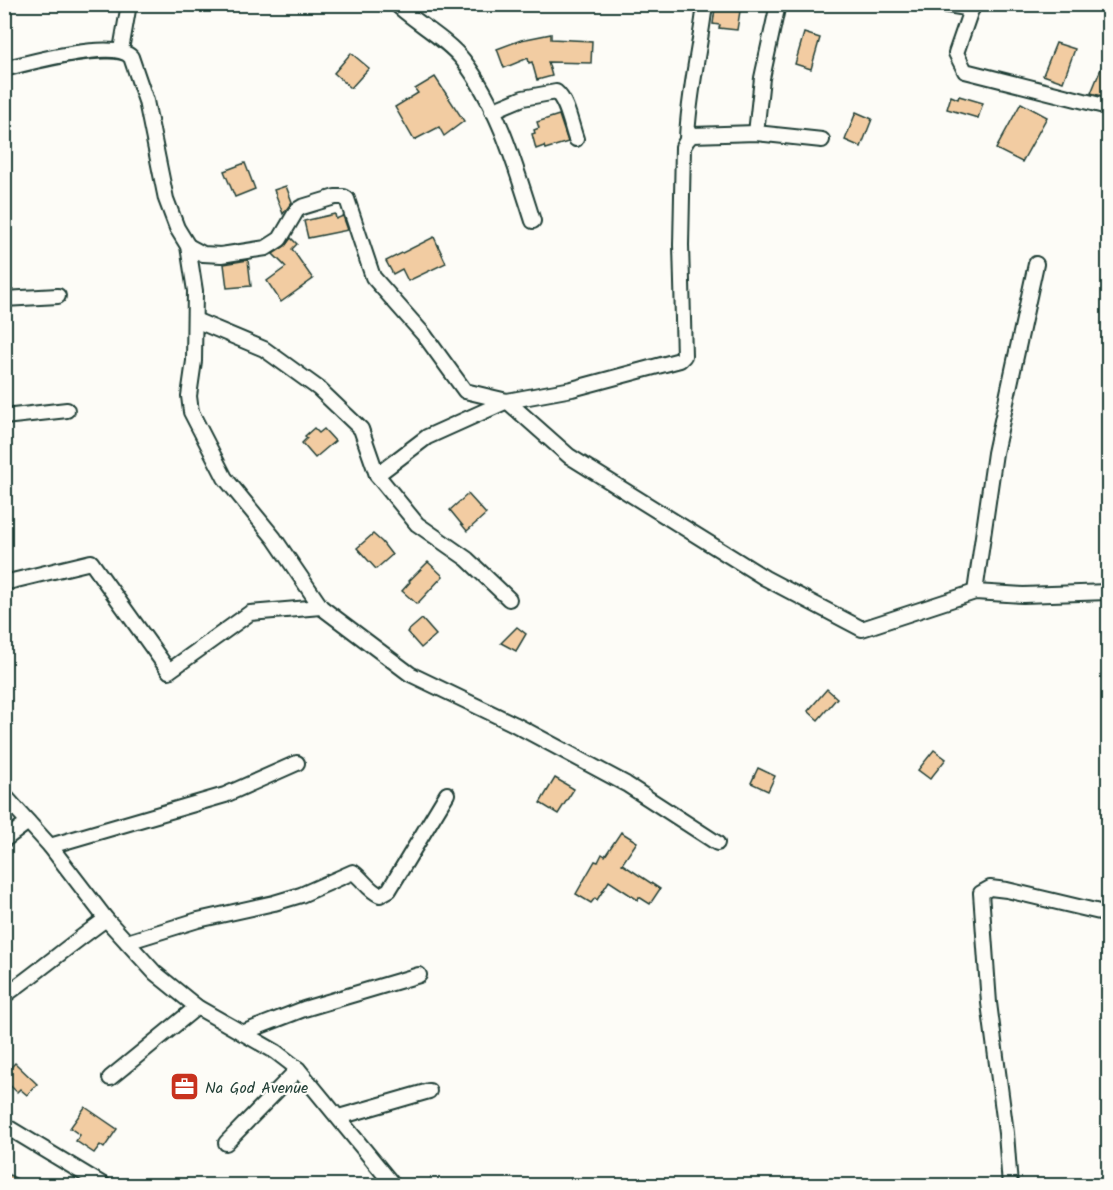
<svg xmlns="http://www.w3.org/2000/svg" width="1113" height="1190" viewBox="0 0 1113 1190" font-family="Kalam,sans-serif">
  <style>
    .building { fill: #f2cca2; stroke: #1f3d34; stroke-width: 1.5 }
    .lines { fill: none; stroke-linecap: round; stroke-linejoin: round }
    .minor-casing { stroke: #1f3d34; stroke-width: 18 }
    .minor { stroke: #fdfcf7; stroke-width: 14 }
    .labels { text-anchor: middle; stroke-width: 4.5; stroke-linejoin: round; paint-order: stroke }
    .poi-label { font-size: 16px; fill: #1f3d34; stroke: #fdfcf7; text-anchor: start }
  </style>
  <rect width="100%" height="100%" fill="#fdfcf7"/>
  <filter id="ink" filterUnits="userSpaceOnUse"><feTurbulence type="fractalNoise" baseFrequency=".0167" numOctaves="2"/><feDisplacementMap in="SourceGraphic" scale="12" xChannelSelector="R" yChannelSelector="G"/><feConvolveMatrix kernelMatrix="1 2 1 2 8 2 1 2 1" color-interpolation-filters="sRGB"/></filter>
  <g filter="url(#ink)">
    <g class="building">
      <polygon points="715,8 740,11 737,30 719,28 720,25 713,24"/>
      <polygon points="804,33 820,38 811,69 795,64"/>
      <polygon points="551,34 551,39 592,41 591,63 548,62 552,76 537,80 532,62 529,63 528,58 504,68 497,49 521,40"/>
      <polygon points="1056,43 1075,49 1063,82 1043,75"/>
      <polygon points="351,53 369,68 351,88 334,73"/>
      <polygon points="1107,54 1108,55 1108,90 1106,97 1091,93"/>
      <polygon points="435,77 464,121 444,136 439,127 414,140 395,107 418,93 415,89"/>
      <polygon points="951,96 958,99 959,96 983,103 978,118 947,109"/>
      <polygon points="1021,103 1047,117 1022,162 996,149"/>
      <polygon points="856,112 872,119 861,147 845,140"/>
      <polygon points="559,115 568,142 545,149 544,146 536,149 532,134 535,133 534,130 539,128 537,122"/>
      <polygon points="245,163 255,189 235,197 224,171"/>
      <polygon points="286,186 292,202 283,214 274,190"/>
      <polygon points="335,214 336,219 343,216 348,230 308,238 304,221"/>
      <polygon points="434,237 446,263 408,281 402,269 393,274 386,261"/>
      <polygon points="291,238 297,244 292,249 313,279 281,302 267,281 286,267 273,254 285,246"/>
      <polygon points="248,260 251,286 227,288 224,264"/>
      <polygon points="314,428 319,433 324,429 335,441 315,458 302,443 307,438 305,436"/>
      <polygon points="468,494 486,514 467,531 450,510"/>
      <polygon points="373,534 382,542 392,555 376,569 357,548"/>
      <polygon points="428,562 443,576 417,604 402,591 410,582 409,581"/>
      <polygon points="422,619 436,635 421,648 407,632"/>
      <polygon points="517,627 526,634 516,651 501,643"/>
      <polygon points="827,689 837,698 818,720 808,711"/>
      <polygon points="934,750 946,759 930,779 918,770"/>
      <polygon points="758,768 775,776 768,791 751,783"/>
      <polygon points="555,778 574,789 558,814 540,803"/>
      <polygon points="621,832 637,842 622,864 660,889 650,904 639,897 638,900 609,881 597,900 595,898 591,903 576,894 595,861 598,862 602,854 605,856"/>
      <polygon points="15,1063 37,1084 27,1095 20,1089 17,1092 4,1080 4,1074"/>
      <polygon points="85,1107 117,1129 104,1148 100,1145 94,1153 76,1141 80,1135 70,1128"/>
      <polygon points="4,1172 28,1185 4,1185"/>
    </g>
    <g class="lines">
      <defs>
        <g id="minor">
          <path d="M 396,4 C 415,22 448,40 463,60 C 498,105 516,168 533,221"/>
          <polyline points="942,4 972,9"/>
          <polyline points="973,4 956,53 965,71 1108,107"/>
          <polyline points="121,50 129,4"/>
          <path d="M 4,69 C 27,63 115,39 131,57 L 146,101 L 166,199 L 177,228 L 188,246 L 195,291 L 194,361 L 189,396 L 191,412 L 225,478 L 274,538 L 321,607 L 410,674 L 514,724 L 626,784 L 717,843"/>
          <path d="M 492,111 L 523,98 L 556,92 C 567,101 571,125 576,139"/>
          <polyline points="756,133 762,78 778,4"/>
          <path d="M 687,140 C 688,96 700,49 705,4"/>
          <polyline points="188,246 203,254 221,255 266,248 280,239 297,210 302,207 335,197 344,197 347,199 373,277 425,336 465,391 507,401 569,456 765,578 862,629 975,592 1023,595 1108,592"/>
          <polyline points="4,299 58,296"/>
          <polyline points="195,320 264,349 318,388 361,429 377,475 417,524 467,559 509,599"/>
          <polyline points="4,417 67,410"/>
          <polyline points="377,475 427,437 507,401 572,389 680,360 684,356 681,245 683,147 687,140 692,135 756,133 822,140"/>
          <polyline points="4,583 91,562 169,671 250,613 321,607"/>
          <polyline points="975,592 995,453 1036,264"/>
          <polyline points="4,795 50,846 106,919 155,973 197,1007 276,1052 298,1069 394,1186"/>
          <polyline points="4,840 28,822"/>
          <polyline points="50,846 225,795 297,763"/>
          <path d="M 127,942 L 198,920 L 274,903 L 301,895 L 353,872 C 363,879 369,891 380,895 L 389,890 L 447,794"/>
          <path d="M 4,996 C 39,971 71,944 106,919"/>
          <polyline points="242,1033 304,1009 419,975"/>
          <polyline points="110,1078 197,1007"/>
          <polyline points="339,1117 429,1091"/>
          <polyline points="4,1125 105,1186"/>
          <polyline points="226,1143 298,1069"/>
          <polyline points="1010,1186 1006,1133 989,1003 981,893 990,888 1007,890 1108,914"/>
        </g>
      </defs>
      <use href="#minor" class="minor-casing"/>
      <use href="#minor" class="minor"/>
    </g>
  </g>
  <defs>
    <symbol id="office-square" viewBox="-11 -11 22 22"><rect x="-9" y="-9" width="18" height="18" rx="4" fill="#c8321e" stroke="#fdfcf7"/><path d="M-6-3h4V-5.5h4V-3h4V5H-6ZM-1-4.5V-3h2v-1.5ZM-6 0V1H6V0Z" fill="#fff"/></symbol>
  </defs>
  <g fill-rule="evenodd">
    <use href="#office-square" x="168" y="1070" width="33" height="33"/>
  </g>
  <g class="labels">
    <g class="poi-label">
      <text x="205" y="1093">Na God Avenue</text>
    </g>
  </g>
  <rect width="1113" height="1190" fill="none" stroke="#fdfcf7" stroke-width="24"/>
  <rect x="12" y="12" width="1089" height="1166" fill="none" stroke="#1f3d34" stroke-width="2" filter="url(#ink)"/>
</svg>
